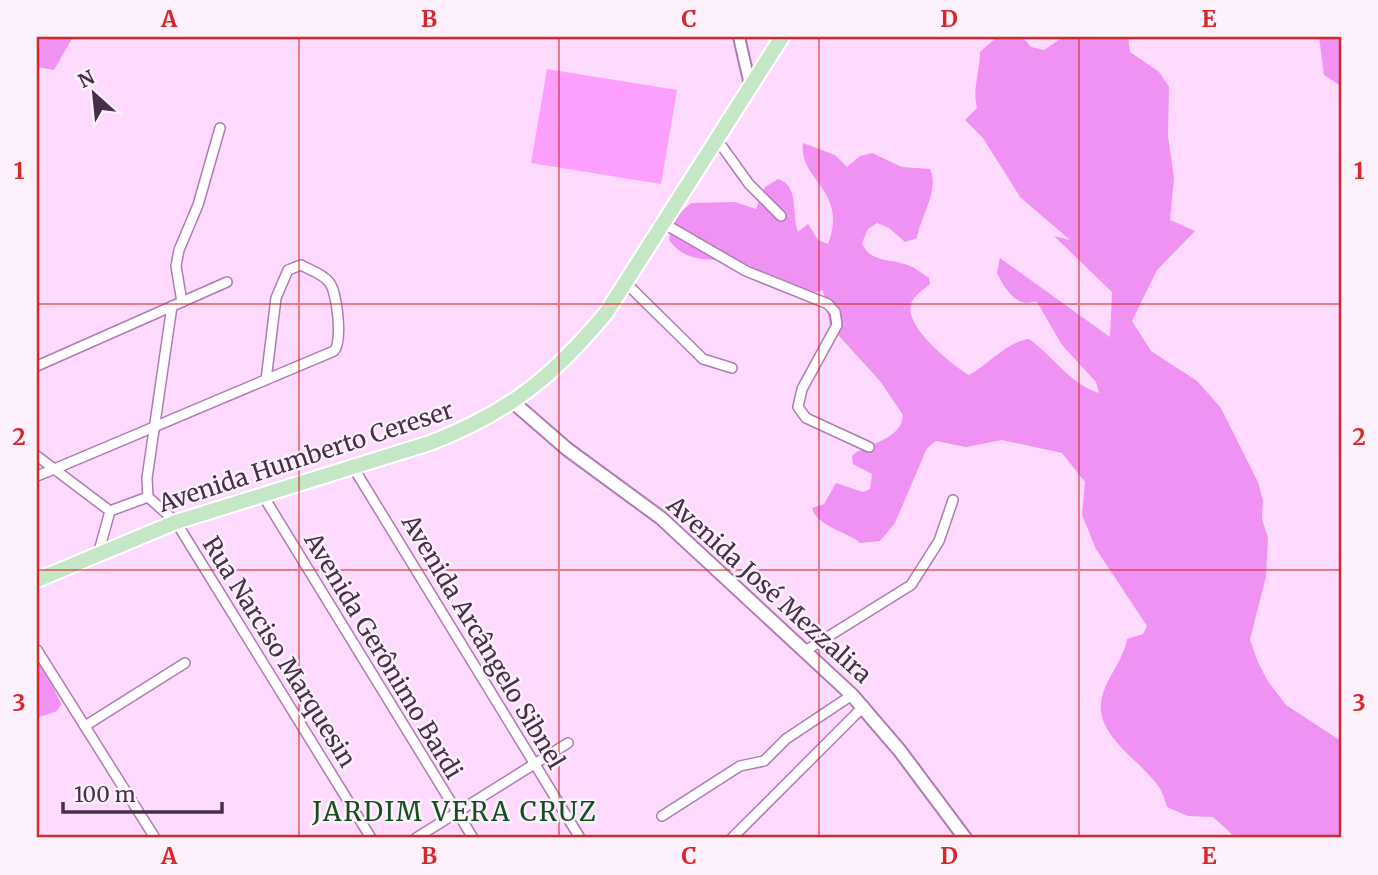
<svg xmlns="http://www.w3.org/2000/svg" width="1378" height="875" viewBox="0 0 1378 875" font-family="Merriweather,serif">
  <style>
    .green { fill: #fc9fff }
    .forest { fill: #ef92f3 }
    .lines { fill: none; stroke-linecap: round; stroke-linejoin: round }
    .minor-casing { stroke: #b07bb2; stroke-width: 12 }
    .tertiary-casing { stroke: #b07bb2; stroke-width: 14 }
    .secondary-casing { stroke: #b07bb2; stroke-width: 16 }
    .primary-casing { stroke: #fff; stroke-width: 18 }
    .minor { stroke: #fff; stroke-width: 9 }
    .tertiary { stroke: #fff; stroke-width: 10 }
    .secondary { stroke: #fff; stroke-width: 12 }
    .primary { stroke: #c6e7c7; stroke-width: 14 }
    .grid { fill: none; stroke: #d62828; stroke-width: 2; stroke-opacity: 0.55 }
    .labels { text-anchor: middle; stroke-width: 5; stroke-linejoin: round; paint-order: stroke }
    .street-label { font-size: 24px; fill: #463047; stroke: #fdf1fd }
    .neighbourhood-label { font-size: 26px; letter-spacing: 2px; fill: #144f1e; stroke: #fdf1fd }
    .neatline { fill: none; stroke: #d62828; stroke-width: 2.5 }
    .grid-label { font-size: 23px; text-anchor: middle; font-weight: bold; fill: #d62828 }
  </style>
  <rect width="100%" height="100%" fill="#fedbfe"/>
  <polygon class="green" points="547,69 677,90 661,184 531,163"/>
  <g class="forest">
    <polygon points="37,37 73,37 54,70 37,67"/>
    <path d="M 997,37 L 1022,37 L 1031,47 L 1044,50 L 1063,37 L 1128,37 L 1130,52 L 1159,72 L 1169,87 L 1168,136 L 1174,178 L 1170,220 L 1195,231 L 1157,270 L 1132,321 L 1151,351 L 1197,381 L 1221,408 L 1258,482 L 1263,501 L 1262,519 L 1268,538 L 1266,577 L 1250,639 L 1257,660 L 1267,680 L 1286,705 L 1341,741 L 1341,838 L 1236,838 L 1213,817 L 1188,816 L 1167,807 C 1165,801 1163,793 1159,787 C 1143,763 1097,736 1101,704 C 1103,680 1123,663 1127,639 L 1143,634 L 1147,626 L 1096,549 L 1082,515 L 1085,482 L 1062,453 L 1002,440 L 966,447 L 936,441 L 927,448 L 895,523 L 880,541 L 860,543 C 847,531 817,527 812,508 L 824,504 L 836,483 L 863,492 L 870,489 L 872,474 L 853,464 L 852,456 C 864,443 901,442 903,415 L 880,381 L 830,326 L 823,290 L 797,298 C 781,288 763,270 745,264 C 718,255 689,268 669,240 L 672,220 L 691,203 L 735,202 L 756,209 L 765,187 L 778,179 C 800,186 791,213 798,232 L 808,224 L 818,240 L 828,244 C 849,190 798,180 803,143 L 835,155 L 847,167 L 860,156 L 872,153 L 902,167 L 930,169 C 940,189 920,218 917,238 L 905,242 L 889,228 L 877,223 L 868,229 L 862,243 C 870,264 893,258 910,266 C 917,269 923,274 929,278 L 930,284 C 923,290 914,295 911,304 C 904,327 952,365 969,375 C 989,364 1006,342 1029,339 C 1053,356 1070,384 1099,393 L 1096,382 L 1062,345 L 1037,302 C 1033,301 1030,303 1026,303 C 1012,302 1002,283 997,273 L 1000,258 L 1110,337 L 1112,292 L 1054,236 L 1070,240 L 1020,197 L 983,138 L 965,120 L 977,108 C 972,88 980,72 980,52 Z"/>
    <polygon points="1319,37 1341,37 1341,86 1324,75"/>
    <polygon points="37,653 61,704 57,711 37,718"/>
  </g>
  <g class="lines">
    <defs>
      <g id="minor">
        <polyline points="716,138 749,184 781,216"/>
        <polyline points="663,223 746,271 828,304 835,312 837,325 802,389 798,407 806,418 869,447"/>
        <polyline points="627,284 703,359 732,368"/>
        <polyline points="182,302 176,266 179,250 198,205 220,128"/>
        <polyline points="172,306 147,478 148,497 176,522 371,838"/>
        <polyline points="37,366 227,282"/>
        <polyline points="37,456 110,511"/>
        <polyline points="353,467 580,838"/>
        <path d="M 37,476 L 52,470 L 334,351 C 343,342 337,291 329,282 C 323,274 310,270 301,265 L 288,270 L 276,298 L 266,380"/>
        <polyline points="262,494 473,838"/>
        <polyline points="110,511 148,497"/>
        <polyline points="99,551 110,511"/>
        <polyline points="37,650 155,838"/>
        <polyline points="805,651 911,585 939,541 953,500"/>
        <polyline points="85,726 185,663"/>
        <polyline points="662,816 740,766 764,761 786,739 852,695"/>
        <polyline points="416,838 568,743"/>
        <polyline points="732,838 864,706"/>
      </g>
      <polyline id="tertiary" points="739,37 750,85"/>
      <polyline id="secondary" points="514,403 567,449 661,518 852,695 900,751 965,838"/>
      <path id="primary" d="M 37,580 L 176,522 L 430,443 C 509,412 552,378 606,313 L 782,37"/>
    </defs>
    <use href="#minor" class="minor-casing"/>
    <use href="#tertiary" class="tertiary-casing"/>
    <use href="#secondary" class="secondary-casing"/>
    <use href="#primary" class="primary-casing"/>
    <use href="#minor" class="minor"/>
    <use href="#tertiary" class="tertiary"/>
    <use href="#secondary" class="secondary"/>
    <use href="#primary" class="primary"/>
  </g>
  <path class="grid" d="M 299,37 L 299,838M 559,37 L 559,838M 819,37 L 819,838M 1079,37 L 1079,838M 37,304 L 1341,304M 37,570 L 1341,570"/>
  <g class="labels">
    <g class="street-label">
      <text transform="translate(306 457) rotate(-18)" y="8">Avenida Humberto Cereser</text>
      <text transform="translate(769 590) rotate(42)" y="8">Avenida José Mezzalira</text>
      <text transform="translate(483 642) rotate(59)" y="8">Avenida Arcângelo Sibnel</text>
      <text transform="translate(279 652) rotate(58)" y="8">Rua Narciso Marquesin</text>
      <text transform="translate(383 656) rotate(59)" y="8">Avenida Gerônimo Bardi</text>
    </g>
    <g class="neighbourhood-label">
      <text x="455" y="821">JARDIM VERA CRUZ</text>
    </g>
  </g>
  <rect width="1378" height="875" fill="none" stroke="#fdf1fd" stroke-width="77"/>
  <g transform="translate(94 94) rotate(333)" stroke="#fdf1fd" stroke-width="5" paint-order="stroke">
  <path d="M0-5L12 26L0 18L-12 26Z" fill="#463047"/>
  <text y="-10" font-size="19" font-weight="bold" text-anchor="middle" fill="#463047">N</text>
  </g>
  <path d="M63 802v10h159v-10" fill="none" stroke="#463047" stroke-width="3.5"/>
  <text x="74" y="802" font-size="21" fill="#463047" stroke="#fdf1fd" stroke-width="5" paint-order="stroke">100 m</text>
  <rect x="38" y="38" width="1302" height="798" class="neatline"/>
  <g class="grid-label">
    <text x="169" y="27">A</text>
    <text x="429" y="27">B</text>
    <text x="689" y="27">C</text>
    <text x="949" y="27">D</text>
    <text x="1209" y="27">E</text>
    <text x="19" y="179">1</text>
    <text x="1359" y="179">1</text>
    <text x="19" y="445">2</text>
    <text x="1359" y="445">2</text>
    <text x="19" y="711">3</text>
    <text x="1359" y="711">3</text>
    <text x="169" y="864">A</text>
    <text x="429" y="864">B</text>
    <text x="689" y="864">C</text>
    <text x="949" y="864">D</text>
    <text x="1209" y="864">E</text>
  </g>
</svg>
